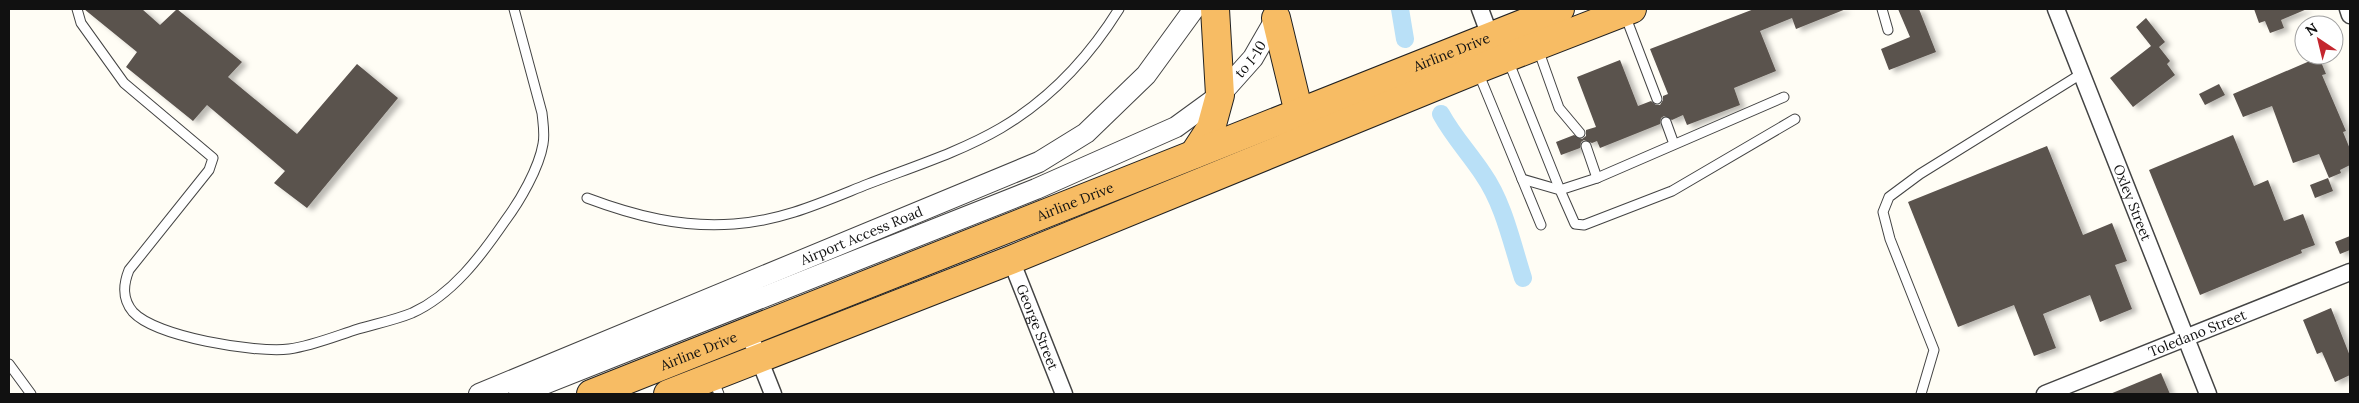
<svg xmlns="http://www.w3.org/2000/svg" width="2359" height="403" viewBox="0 0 2359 403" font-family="Lora,serif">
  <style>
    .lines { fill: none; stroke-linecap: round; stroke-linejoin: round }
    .canal { stroke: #b9e0f7; stroke-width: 18 }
    .building { fill: #5a524d; filter: url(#shadow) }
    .service-casing { stroke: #444; stroke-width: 11 }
    .minor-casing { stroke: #444; stroke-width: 19 }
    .tertiary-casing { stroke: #444; stroke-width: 22 }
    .trunk-casing { stroke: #222; stroke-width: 30 }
    .service { stroke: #fff; stroke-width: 9 }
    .minor { stroke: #fff; stroke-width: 16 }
    .tertiary { stroke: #fff; stroke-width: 20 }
    .trunk { stroke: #f7bc64; stroke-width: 28 }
    .labels { text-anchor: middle; stroke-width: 5; stroke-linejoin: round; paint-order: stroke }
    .street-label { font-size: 14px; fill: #111; stroke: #fff }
  </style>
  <defs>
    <filter id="shadow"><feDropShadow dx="5.5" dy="3" stdDeviation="2.5" flood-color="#0004"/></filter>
  </defs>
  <rect width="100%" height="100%" fill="#fffdf5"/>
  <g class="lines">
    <g class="canal">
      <polyline points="1400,9 1405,39"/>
      <path d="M 1441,114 C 1453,136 1469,153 1483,174 C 1504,204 1512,244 1523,278"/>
    </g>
  </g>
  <g class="building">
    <polygon points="84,9 142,9 160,25 177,9 242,62 228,77 297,134 357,64 398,98 307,208 274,183 285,171 207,105 193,121 126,67 137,52"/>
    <polygon points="1754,9 1846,9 1796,29 1792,18 1760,31 1776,71 1734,88 1740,105 1687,125 1683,115 1672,120 1664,116 1661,118 1660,124 1600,148 1597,141 1592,143 1584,140 1581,142 1580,148 1561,155 1556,142 1574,135 1582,139 1586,136 1586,130 1596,127 1577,77 1620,60 1638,106 1651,101 1656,105 1660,105 1663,100 1663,96 1668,94 1650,49"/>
    <polygon points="1898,9 1919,9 1936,52 1889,70 1881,49 1910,37"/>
    <polygon points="2254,9 2307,9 2281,20 2284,28 2270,33 2265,21 2259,23"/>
    <polygon points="2146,18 2165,42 2159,47 2170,61 2167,64 2175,75 2133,107 2110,78 2151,46 2136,27"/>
    <polygon points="2319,57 2326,74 2322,75 2346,131 2343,132 2350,149 2350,165 2340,170 2341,173 2329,178 2319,154 2293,163 2272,106 2243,117 2233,94"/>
    <polygon points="2219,84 2225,95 2205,105 2199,94"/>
    <polygon points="2233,135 2254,186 2268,180 2284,221 2303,214 2315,245 2301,250 2302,253 2200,295 2149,170"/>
    <polygon points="2047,146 2083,235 2112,223 2127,261 2115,265 2132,309 2100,322 2090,295 2043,314 2056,348 2034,356 2014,305 1958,327 1908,202"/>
    <polygon points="2328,178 2333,191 2315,198 2310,185"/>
    <polygon points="2350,236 2350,250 2340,254 2335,242"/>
    <polygon points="2331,308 2350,356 2350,375 2335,382 2322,352 2317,354 2303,320"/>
    <polygon points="2161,373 2170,394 2110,394"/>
  </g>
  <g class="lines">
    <defs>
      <g id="service">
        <path d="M 77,9 L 81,23 L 124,83 L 213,158 L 209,170 L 129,270 C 123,285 122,299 133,312 C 156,337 255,353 289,349 C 312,346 336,336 358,329 C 375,324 395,320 412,313 C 452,295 481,256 505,221 C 520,201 539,168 543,144 C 545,134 543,123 542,113 L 514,9"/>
        <polyline points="1882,9 1888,30"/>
        <polyline points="1625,15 1657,99"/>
        <polyline points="1538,49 1559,108 1580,133"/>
        <polyline points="1508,60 1560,190 1597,178 1784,97"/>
        <polyline points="1478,72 1541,225"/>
        <polyline points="1666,122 1674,144"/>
        <polyline points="1586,146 1597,178"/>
        <polyline points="1522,179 1560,190 1575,224 1584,225 1672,191 1795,119"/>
        <path d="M 587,198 C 635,216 682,228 734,224 C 782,221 825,201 868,184 C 912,167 960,152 1001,128 C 1050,99 1089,57 1119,9"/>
        <polyline points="9,364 31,394"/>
        <polyline points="713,379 719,394"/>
        <polyline points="1921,394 1934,350 1890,239 1883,212 1889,197 1920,174 2081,74"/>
      </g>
      <g id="minor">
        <polyline points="1480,9 1490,36"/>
        <path id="s1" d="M 2056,9 L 2208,394"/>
        <polyline points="2348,9 2350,15"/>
        <path id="s2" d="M 1011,260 L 1064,394"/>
        <polyline points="748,331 773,394"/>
        <path id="s3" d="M 2045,394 L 2350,272"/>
      </g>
      <g id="tertiary">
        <path id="s4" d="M 479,394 L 1039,162 L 1086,133 L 1146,75 L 1194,9"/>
        <path id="s5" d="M 519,394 L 1036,189 L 1176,127 L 1220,95 L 1253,58 L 1276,18"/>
      </g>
      <g id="trunk">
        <polyline points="1276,18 1299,113 1291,129"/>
        <polyline points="1194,154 1211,128 1220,95 1215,9"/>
        <path id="s6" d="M 591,394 L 1560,9"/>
        <polyline points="668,394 1011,260 1485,66 1632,9"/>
      </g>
    </defs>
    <use href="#service" class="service-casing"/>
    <use href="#minor" class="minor-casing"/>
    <use href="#tertiary" class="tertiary-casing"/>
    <use href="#trunk" class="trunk-casing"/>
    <use href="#service" class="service"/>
    <use href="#minor" class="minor"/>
    <use href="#tertiary" class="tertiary"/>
    <use href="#trunk" class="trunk"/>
  </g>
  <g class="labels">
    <g class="street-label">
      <text dy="5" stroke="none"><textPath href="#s6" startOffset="926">Airline Drive</textPath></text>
      <text dy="5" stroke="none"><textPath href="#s5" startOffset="811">to I-10</textPath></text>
      <text dy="5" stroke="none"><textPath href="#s6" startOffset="521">Airline Drive</textPath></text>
      <text dy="5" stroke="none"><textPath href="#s1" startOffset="208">Oxley Street</textPath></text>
      <text dy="5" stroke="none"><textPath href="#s4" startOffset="414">Airport Access Road</textPath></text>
      <text dy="5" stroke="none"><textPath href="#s2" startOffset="72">George Street</textPath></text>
      <text dy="5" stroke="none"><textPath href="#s3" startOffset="164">Toledano Street</textPath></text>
      <text dy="5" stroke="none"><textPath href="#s6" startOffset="116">Airline Drive</textPath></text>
    </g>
  </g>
  <rect width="2359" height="403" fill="none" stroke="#111111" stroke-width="20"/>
  <g transform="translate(2319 40) rotate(325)"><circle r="24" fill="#ffffff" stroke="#a0a0a0"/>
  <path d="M0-4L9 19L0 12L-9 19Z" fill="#c4262e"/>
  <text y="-8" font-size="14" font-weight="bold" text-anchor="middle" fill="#111111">N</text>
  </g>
</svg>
